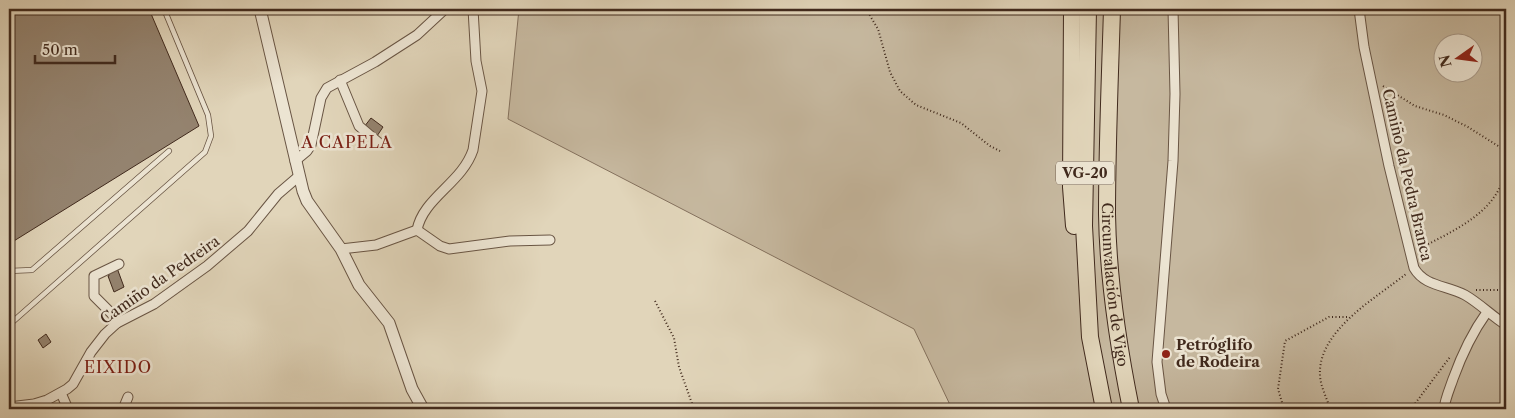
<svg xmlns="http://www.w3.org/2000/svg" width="1515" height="418" viewBox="0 0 1515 418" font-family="'Libre Caslon Text',serif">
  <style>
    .green { fill: #c6b89f; stroke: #84715e; fill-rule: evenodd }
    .building { fill: #94836f; stroke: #412a1d }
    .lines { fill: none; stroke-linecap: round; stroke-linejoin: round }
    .service-casing { stroke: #695544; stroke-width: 6 }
    .minor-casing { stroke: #695544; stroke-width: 11 }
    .tertiary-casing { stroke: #695544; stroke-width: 13 }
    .motorway-casing { stroke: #412a1d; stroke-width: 18 }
    .path { stroke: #412a1d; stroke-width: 2; stroke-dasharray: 1 2.5; stroke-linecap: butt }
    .service { stroke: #ece4d2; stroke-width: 4.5 }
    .minor { stroke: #ece4d2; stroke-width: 9 }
    .tertiary { stroke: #ece4d2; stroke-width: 11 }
    .motorway { stroke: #e1d5ba; stroke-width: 16 }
    .poi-dot { fill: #8f2418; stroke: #ece4d2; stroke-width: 2 }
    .labels { text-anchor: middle; stroke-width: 5; stroke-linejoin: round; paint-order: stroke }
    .shield { fill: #ece4d2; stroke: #746253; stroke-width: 1 }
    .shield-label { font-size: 14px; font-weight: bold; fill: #412a1d }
    .street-label { font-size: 15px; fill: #412a1d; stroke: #ece4d2 }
    .poi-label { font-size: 15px; font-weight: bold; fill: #412a1d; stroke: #ece4d2; text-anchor: start }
    .neighbourhood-label { font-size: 16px; letter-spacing: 1px; fill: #7a1f14; stroke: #ece4d2 }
  </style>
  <rect width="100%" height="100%" fill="#e1d5ba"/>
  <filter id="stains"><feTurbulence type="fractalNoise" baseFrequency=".004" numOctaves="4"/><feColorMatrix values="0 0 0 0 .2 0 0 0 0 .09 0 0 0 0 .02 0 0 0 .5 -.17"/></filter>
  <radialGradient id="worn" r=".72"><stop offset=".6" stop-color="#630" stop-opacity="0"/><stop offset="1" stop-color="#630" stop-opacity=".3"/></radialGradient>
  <path class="green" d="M 519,9 L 1506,9 L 1506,409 L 952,409 L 914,329 L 508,119 ZM 1442,42 L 1472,42 L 1472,72 L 1442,72 Z"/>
  <g class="building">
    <polygon points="9,9 149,9 199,126 9,244"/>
    <polygon points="371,118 383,127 377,136 364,127"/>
    <polygon points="117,268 124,287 114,292 108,276 109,276 108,272"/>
    <polygon points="46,334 51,342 43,348 38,340"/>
  </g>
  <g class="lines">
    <defs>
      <g id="service">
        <polyline points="9,271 32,270 169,151"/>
        <polyline points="9,325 205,152 211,136 208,115 164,9"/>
      </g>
      <g id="minor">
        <path d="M 1359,9 L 1364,47 L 1389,166 L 1414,268 C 1425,287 1447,285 1465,295 C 1479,303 1492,316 1506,325"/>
        <polyline points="340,80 359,126 379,143"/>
        <polyline points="295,161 307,151 311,145 321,98 327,88 375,62 417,35 445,9"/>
        <path d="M 417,230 C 423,198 462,183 473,150 L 482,91 L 476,61 L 473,9"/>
        <polyline points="341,249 376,245 417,230 440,246 449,249 510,241 550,240"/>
        <polyline points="117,323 112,314 94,296 94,276 119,264"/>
        <polyline points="61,393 68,409"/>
        <polyline points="9,407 34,404 47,400 67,389 73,384 91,352 105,334 117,323 154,304 207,266 248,231 278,194 299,176"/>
        <polyline points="123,409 128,397"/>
        <polyline points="1166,409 1161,394 1157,362 1173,161 1175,94 1173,9"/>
        <path d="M 1444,409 C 1445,399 1450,388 1453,379 C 1462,354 1472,333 1487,312"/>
      </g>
      <polyline id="tertiary" points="260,9 303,191 307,201 341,249 359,285 389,323 412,389 423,409"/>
      <g id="motorway">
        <polyline points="1072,9 1071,187 1074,226"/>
        <polyline points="1088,9 1084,226 1090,337 1104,409"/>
        <path id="s1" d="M 1112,9 C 1110,77 1107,145 1107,214 C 1108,280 1118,345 1131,409"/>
      </g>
    </defs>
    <use href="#service" class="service-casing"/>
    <use href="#minor" class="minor-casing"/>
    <use href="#tertiary" class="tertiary-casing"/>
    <use href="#motorway" class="motorway-casing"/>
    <g class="path">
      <polyline points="866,9 878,29 890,72 900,91 916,105 961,123 990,146 1000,151"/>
      <polyline points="1383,86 1415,106 1444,115 1468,127 1506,151"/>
      <path d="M 1419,249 C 1454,230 1500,212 1506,167"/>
      <polyline points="1476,290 1506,290"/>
      <polyline points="655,301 674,338 679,367 694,409"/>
      <polyline points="1284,409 1278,389 1285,341 1329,317 1349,317"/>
      <path d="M 1330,409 C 1327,398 1321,388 1320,376 C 1317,331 1376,298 1406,274"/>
      <polyline points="1411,409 1450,357"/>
    </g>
    <use href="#service" class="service"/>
    <use href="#minor" class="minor"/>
    <use href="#tertiary" class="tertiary"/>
    <use href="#motorway" class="motorway"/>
  </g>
  <circle class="poi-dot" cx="1166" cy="354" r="5"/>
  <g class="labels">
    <rect class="shield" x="1056" y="161.5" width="58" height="23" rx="4"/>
    <g class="shield-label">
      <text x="1085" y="178">VG-20</text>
    </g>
    <g class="street-label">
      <text transform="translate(1407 175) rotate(77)" y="5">Camiño da Pedra Branca</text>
      <text transform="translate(160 280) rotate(-35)" y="5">Camiño da Pedreira</text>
      <text dy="5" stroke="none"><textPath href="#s1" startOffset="276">Circunvalación de Vigo</textPath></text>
    </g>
    <g class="poi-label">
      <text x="1176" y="350">Petróglifo<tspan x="1176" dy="17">de Rodeira</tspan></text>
    </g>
    <g class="neighbourhood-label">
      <text x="347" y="148">A CAPELA</text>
      <text x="118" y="373">EIXIDO</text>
    </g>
  </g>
  <rect width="1515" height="418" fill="none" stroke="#e1d5ba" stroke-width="30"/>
  <rect x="10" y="10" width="1495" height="398" fill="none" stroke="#412a1d" stroke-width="2.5"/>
  <rect x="15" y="15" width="1485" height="388" fill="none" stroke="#412a1d"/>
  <g transform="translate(1458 58) rotate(256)"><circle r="24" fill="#ece4d2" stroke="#a89a8a"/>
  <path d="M0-4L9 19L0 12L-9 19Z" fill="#8f2418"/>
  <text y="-8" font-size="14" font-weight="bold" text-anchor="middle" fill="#412a1d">N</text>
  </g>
  <path d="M35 55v8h80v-8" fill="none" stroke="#412a1d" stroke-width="2.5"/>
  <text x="42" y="55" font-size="15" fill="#412a1d" stroke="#ece4d2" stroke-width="4" paint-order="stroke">50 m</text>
  <rect width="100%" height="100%" filter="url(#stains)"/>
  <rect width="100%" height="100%" fill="url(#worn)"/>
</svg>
